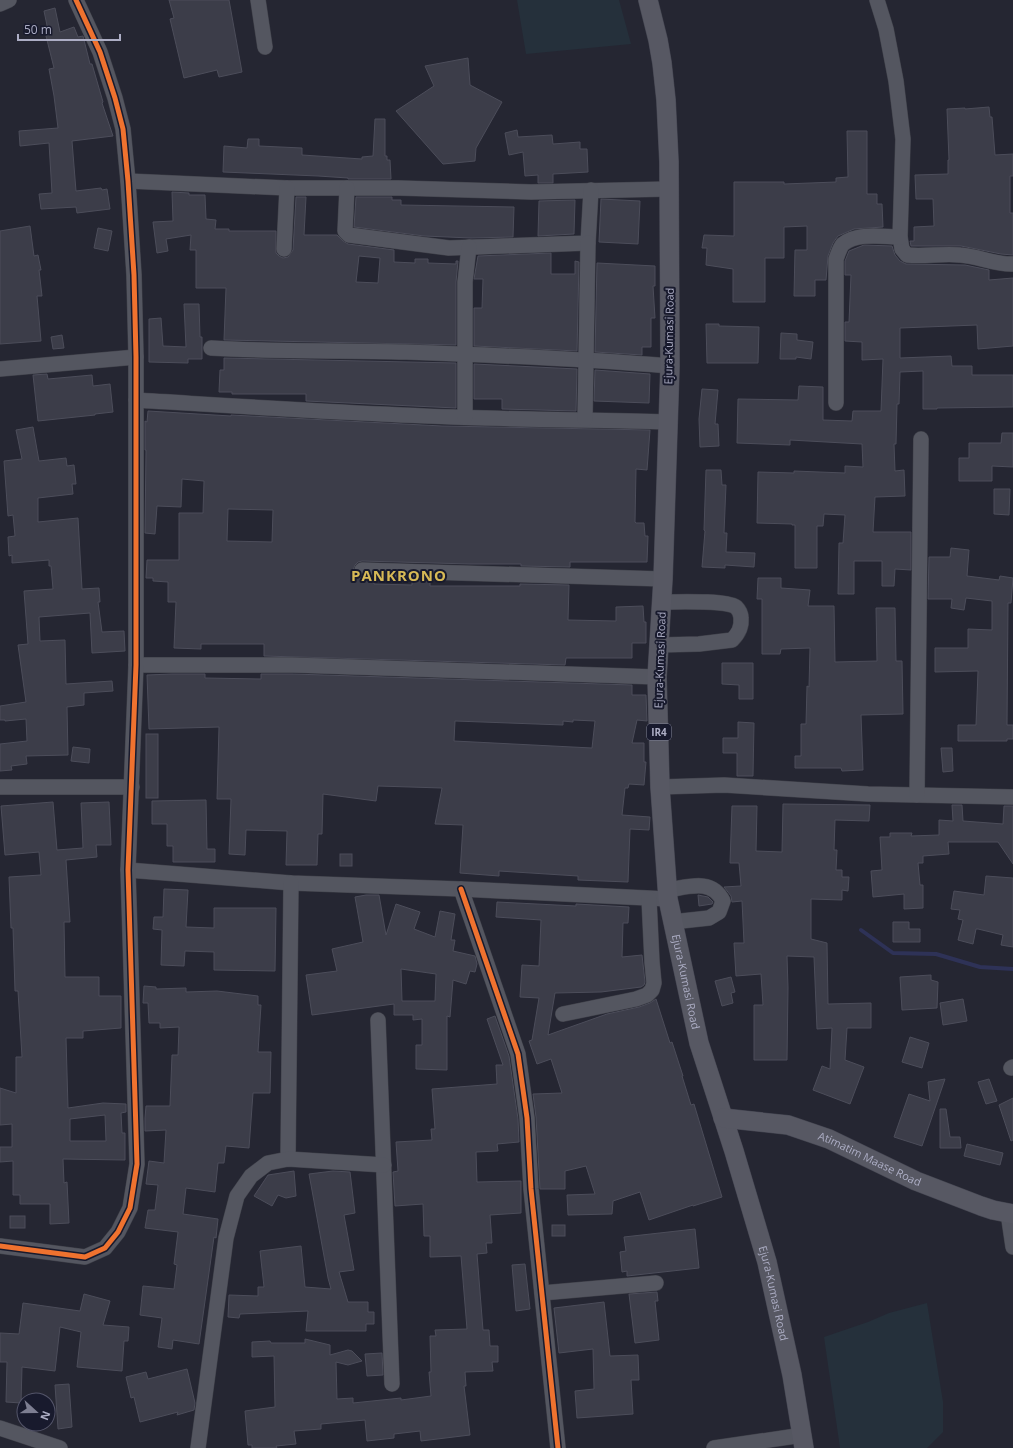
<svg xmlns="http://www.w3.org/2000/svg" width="1013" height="1448" viewBox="0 0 1013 1448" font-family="'Open Sans',sans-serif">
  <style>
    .green { fill: #25303b }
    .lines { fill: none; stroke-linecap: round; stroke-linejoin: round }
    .stream { stroke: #2e3257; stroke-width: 4 }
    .building { fill: #3c3d49; stroke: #4c4d5a; fill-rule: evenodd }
    .minor-casing { stroke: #3f4049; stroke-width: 16 }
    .major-casing { stroke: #42434f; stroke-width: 20 }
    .minor { stroke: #545660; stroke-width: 15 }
    .major { stroke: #575863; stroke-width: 19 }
    .cycleway-casing { stroke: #181a2d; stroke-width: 8 }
    .cycleway { stroke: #ef722f; stroke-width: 5 }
    .labels { text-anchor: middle; stroke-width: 4; stroke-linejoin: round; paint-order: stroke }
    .shield { fill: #181a2d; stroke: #808297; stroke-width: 1 }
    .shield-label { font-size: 10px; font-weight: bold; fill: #adaec5 }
    .street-label { font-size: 11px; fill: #adaec5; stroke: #181a2d }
    .district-label { font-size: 15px; font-weight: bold; letter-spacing: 1px; fill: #d7b956; stroke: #181a2d }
  </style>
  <rect width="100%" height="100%" fill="#252632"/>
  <g class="green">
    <polygon points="517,0 619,0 631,44 526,54"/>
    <polygon points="927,1303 943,1402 943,1432 927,1448 840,1448 824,1337 868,1322 889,1313"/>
  </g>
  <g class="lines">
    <polyline class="stream" points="861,930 893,953 936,954 980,967 1013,969"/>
  </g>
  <g class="building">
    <polygon points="169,0 229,0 242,72 219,77 217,70 184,78 170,19 174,18"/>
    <polygon points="55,8 60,32 74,27 78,37 83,36 90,64 92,64 103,102 102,103 113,136 72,141 76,191 101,188 102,190 107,189 110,209 77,213 76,207 41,209 39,194 52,193 49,143 20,146 19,131 58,128 54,96 49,69 54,68 46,36 49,35 44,11"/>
    <polygon points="468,58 470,85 502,102 476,148 475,161 443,164 396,111 434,86 425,66"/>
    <polygon points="989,107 990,117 992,117 995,155 1013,154 1013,176 1010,176 1010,213 1013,213 1013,255 1001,254 961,246 911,246 910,241 914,241 914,227 934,226 933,199 916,199 915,175 948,174 948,160 949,160 947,109 965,108 965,109"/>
    <polygon points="375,119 385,119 385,156 387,156 387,160 390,160 391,179 348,179 348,178 318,176 223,172 224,146 247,148 248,139 259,139 259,146 302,148 302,155 362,159 362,157 373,156"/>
    <polygon points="517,130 518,137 552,135 553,144 580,142 580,149 587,149 588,172 553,174 553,183 538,183 538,175 525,176 523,152 509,155 505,133"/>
    <polygon points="847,131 867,131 867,194 877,194 877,204 882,204 883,227 854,229 838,236 833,243 828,256 826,280 815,280 815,296 794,296 795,250 807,250 807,226 784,227 784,258 765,258 765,302 733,302 733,269 706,265 707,248 702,248 704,235 734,236 734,182 784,182 784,184 836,182 836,178 848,177"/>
    <path d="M 172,192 L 189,193 L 189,195 L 205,195 L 206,219 L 216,220 L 215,229 L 229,229 L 229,231 L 276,231 L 276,253 L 279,256 L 283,258 L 288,257 L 293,250 L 296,197 L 306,197 L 304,235 L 337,235 L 343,241 L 348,244 L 394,250 L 394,262 L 415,263 L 415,259 L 428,259 L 428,263 L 456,264 L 456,261 L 458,261 L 456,282 L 456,345 L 224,340 L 226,288 L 196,288 L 196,250 L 190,250 L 191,235 L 166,239 L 168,251 L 157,253 L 153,222 L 173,221 ZM 359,256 L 380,258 L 378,283 L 356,282 Z"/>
    <polygon points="356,197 392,197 392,200 401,200 401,205 514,207 513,237 471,238 424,236 354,227"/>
    <polygon points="601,199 640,201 638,244 599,242"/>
    <polygon points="575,200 574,234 538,236 539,201"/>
    <polygon points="30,226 34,256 38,255 41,270 39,270 42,296 37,296 41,341 0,344 0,231"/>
    <polygon points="98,228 112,231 108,251 94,248"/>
    <polygon points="864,245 892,246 895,255 900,261 906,264 965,265 989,270 989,280 1013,278 1013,346 978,349 977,325 900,328 900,358 951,356 952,366 972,366 972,375 1013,375 1013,407 937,408 937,409 923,409 923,371 900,372 899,404 897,404 896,444 894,444 895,471 904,470 905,496 875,497 873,532 911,532 911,570 895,569 894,586 882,586 882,561 854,561 854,594 838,594 839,543 843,543 845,515 824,514 823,526 817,526 817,568 795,568 795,525 792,525 792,524 757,523 758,472 794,473 794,471 845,473 845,466 863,467 862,444 790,440 790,445 737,443 738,399 798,400 799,386 823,387 823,420 852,421 853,411 881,411 883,359 862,360 862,342 845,341 845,322 849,322 851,275 845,275 845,261 849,251"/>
    <polygon points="551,253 551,274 575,274 575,261 579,262 577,351 474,346 474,308 482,308 483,279 474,279 478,256"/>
    <polygon points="597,263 655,266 655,286 653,286 655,318 651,318 651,347 642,347 642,355 595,352"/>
    <polygon points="184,304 199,304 200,337 202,337 202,359 188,359 188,363 149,362 149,319 161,318 163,346 186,347"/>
    <polygon points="706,324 719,324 719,326 759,327 758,363 707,363"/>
    <polygon points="781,333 797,334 797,340 813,342 811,359 796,357 796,359 780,359"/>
    <polygon points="62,335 64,348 53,349 51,337"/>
    <polygon points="224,358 456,363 456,408 306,401 306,394 232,394 232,392 219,392 220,370 224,370"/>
    <polygon points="474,364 577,369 576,411 502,409 502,399 474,399"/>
    <polygon points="595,370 650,374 649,403 594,401"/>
    <polygon points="47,374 48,379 92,375 93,386 110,384 113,412 95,414 95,415 38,421 33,375"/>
    <polygon points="702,389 718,390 715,424 718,424 719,446 700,447 699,419"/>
    <path d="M 148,411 L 231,416 L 231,415 L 442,426 L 650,430 L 647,470 L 636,469 L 635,522 L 636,523 L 644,523 L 645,536 L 648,536 L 647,562 L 570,562 L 570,567 L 521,566 L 521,564 L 470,564 L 362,561 L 358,562 L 355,565 L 353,570 L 357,577 L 362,579 L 374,579 L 374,584 L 412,585 L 412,580 L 430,581 L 430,586 L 520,586 L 520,584 L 569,585 L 568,620 L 616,621 L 616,607 L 643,606 L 644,622 L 646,622 L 646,643 L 632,643 L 632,658 L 566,658 L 565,665 L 264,656 L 264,644 L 201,644 L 201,649 L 174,648 L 176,602 L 168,602 L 168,582 L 153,581 L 153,578 L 146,578 L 147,560 L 179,560 L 179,513 L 203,513 L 204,481 L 182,479 L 181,507 L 157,506 L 155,534 L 145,533 L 146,450 L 145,450 L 145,421 L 147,422 ZM 228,509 L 273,510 L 272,542 L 227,541 Z"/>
    <polygon points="33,427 39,461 66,458 67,466 74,465 76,484 72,484 73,494 38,498 38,522 78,518 82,589 99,588 100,602 98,602 102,632 124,631 125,651 92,653 90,613 39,617 40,641 65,640 66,684 112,681 113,691 84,693 84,705 67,707 68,755 26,756 27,764 11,766 12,770 0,771 0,744 27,741 26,719 5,721 5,720 0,720 0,706 26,702 18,645 28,644 24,591 53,589 51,566 49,566 49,560 12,563 12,555 9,556 8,537 15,536 13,515 8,516 4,461 22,459 16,430"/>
    <polygon points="1002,433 1013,433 1013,467 992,466 992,481 959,481 959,458 969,458 969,443 1001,443"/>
    <polygon points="706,470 721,470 722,485 726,485 724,533 727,533 726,552 755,553 754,567 725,565 725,568 702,567 705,531 704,530"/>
    <polygon points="994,489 1010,489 1009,515 994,514"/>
    <polygon points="951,548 969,550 967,576 999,580 1000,576 1013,578 1011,603 1008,603 1007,725 1013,725 1013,739 1007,739 1007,741 958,741 958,725 976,725 978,671 935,672 935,648 968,648 968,629 992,630 992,601 966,598 964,610 951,608 952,599 928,599 929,557 950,557"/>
    <polygon points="758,578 781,578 781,588 810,590 808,606 834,606 835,662 877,661 876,608 895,608 896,661 902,661 903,714 861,715 863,770 842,771 841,768 795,768 795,756 801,756 801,724 806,724 807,686 809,687 810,648 781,649 780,654 762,654 762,599 757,599"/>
    <polygon points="722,663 753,663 753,699 739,699 739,685 722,684"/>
    <path d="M 172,674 L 205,674 L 205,678 L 261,679 L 261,674 L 293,674 L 632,685 L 632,695 L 646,695 L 647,721 L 637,720 L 632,743 L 644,743 L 644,762 L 646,762 L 644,785 L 629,784 L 628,788 L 625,788 L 622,815 L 650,817 L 649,830 L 630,829 L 628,882 L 578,880 L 578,876 L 499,871 L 499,876 L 460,873 L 463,825 L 435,824 L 442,788 L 378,786 L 376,801 L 323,794 L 322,834 L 318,834 L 317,865 L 286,865 L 287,831 L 246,830 L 245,855 L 229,854 L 231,799 L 217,799 L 219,727 L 149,729 L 147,675 ZM 573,720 L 595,721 L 592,748 L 454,741 L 455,721 L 563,725 L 563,721 L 573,722 Z"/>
    <polygon points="738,722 754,723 753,776 737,776 737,753 723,753 723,738 738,738"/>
    <rect x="146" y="734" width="12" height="64"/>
    <polygon points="73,747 90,749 89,763 71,761"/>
    <polygon points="941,748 952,748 953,771 943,772"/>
    <polygon points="206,800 207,849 215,849 215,862 173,862 173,846 167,846 167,824 152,824 152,801"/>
    <path d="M 53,802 L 57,850 L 83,848 L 81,803 L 109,802 L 111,845 L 96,845 L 97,857 L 66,860 L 70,922 L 64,922 L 65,977 L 99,977 L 99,996 L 121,996 L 121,1028 L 83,1031 L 83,1038 L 66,1038 L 68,1108 L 103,1103 L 126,1104 L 126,1112 L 121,1113 L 122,1133 L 125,1133 L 125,1160 L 63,1159 L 64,1183 L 67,1182 L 69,1223 L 50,1224 L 50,1204 L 20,1204 L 20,1195 L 13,1195 L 13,1161 L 0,1162 L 0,1147 L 12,1147 L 12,1124 L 0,1125 L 0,1088 L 16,1093 L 16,1057 L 22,1057 L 18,991 L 15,991 L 13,928 L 11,928 L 9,877 L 41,875 L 39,852 L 5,855 L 1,806 ZM 105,1115 L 106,1141 L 70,1141 L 70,1119 Z"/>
    <polygon points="783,804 870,805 869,821 835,820 834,850 837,850 836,870 842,870 842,877 849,877 848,891 842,890 842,900 811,899 811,939 827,943 828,1004 871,1003 871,1028 847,1028 845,1060 864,1067 850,1104 813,1090 822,1066 830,1069 832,1028 817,1029 814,957 787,956 788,988 787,1060 754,1060 754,1005 763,1005 761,974 736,976 734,943 744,943 742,901 732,902 731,896 724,887 741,886 739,863 730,863 732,806 757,806 756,851 782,852"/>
    <polygon points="952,805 962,805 963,821 1003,824 1004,806 1013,806 1013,864 998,842 948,842 949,854 923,856 923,863 918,863 920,885 923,885 923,908 904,909 904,894 873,897 871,871 882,870 880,837 890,837 890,833 912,833 911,836 939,835 939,820 953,821"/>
    <rect x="340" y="854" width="12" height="12"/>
    <polygon points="986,876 1013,878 1013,947 1001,945 1003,935 978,929 976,929 973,944 958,940 963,920 958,919 960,910 951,909 954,891 984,895"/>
    <polygon points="164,889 188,890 186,927 214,928 214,908 276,908 275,971 214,970 214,952 185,951 184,966 161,965 162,930 153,929 154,917 163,917"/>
    <path d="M 366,895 L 379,895 L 386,935 L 396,904 L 420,912 L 414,929 L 435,937 L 440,911 L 455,914 L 451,940 L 455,940 L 453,951 L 475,956 L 477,964 L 475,972 L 470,971 L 466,984 L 453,980 L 450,1017 L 447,1016 L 447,1070 L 416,1069 L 416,1045 L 422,1045 L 422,1019 L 413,1020 L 413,1015 L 394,1015 L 394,1004 L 312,1015 L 306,975 L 337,971 L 332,949 L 363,942 L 355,897 ZM 401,969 L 436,974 L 435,1001 L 402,1001 Z"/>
    <polygon points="698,895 708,897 713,902 712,904 699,906"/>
    <polygon points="497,902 576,906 576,904 629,907 628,923 623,923 622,957 642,955 645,982 644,985 641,987 601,992 555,993 548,1035 607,1014 639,1007 650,1003 656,999 670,1043 672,1042 683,1076 682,1076 691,1105 694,1104 722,1197 693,1206 693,1205 649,1220 640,1192 613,1201 612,1214 568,1215 567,1195 595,1194 586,1166 565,1171 565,1189 540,1189 536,1117 533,1094 562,1093 551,1059 537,1064 529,1041 532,1040 539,998 520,997 522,965 539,966 541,920 496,917"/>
    <polygon points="893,922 909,922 909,929 920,929 920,942 893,942"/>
    <polygon points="931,975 931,980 938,982 937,1008 902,1010 900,977"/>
    <polygon points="731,977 735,992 731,993 733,1003 722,1006 715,981"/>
    <polygon points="144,986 156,987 156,989 186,988 186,992 217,991 258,996 258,1005 261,1005 258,1052 271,1052 270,1093 253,1093 249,1148 226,1146 224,1163 218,1163 215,1192 186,1188 183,1214 218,1219 216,1238 214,1237 199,1344 173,1340 172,1349 158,1347 162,1318 140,1315 143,1286 174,1289 177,1265 174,1264 178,1232 145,1228 148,1210 155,1210 158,1185 146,1184 149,1161 164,1163 166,1130 145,1131 145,1118 146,1106 170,1106 172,1055 178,1055 179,1027 160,1028 160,1023 149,1023 148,1003 143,1003"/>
    <polygon points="963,999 967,1021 943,1025 940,1003"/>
    <polygon points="495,1016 509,1056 518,1119 519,1142 497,1144 498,1151 476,1152 477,1182 521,1181 521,1213 490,1215 492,1243 486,1243 487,1253 477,1254 483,1330 489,1330 490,1346 498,1346 498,1362 492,1362 493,1371 465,1372 466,1386 464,1386 470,1435 421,1441 420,1431 394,1434 394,1438 367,1441 365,1420 321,1424 321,1429 294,1431 296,1444 276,1446 277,1448 252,1448 252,1445 248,1445 245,1411 275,1407 274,1356 252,1357 252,1342 270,1341 271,1343 305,1343 305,1339 330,1345 330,1355 348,1350 352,1351 362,1361 348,1365 336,1362 337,1399 353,1398 353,1403 401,1398 401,1400 431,1396 429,1372 431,1372 430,1336 436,1336 435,1330 467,1329 461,1256 430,1257 430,1236 424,1236 423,1204 395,1206 393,1172 398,1171 396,1142 432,1140 431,1129 435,1129 432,1089 497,1084 496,1065 503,1065 487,1019"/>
    <polygon points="910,1037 929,1043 922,1068 902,1062"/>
    <polygon points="945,1079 922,1146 894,1137 909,1094 930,1101 928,1082"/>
    <polygon points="989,1079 997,1101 986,1104 978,1082"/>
    <polygon points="1013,1098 1013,1140 1011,1141 999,1105"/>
    <polygon points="940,1109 946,1109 950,1137 960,1137 961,1148 940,1148"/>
    <polygon points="967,1144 1003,1153 1000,1165 964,1156"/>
    <polygon points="294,1171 296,1196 286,1198 278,1195 272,1206 254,1196 268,1175"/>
    <polygon points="333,1171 350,1172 355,1213 344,1215 354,1270 339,1272 348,1302 368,1302 368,1312 374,1312 374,1324 366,1324 366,1331 306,1331 308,1311 240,1314 239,1318 228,1317 229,1295 258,1296 258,1287 264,1287 260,1251 301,1246 305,1287 331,1289 328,1278 309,1174"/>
    <rect x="10" y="1216" width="15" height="12"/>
    <rect x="552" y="1225" width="13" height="11"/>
    <polygon points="695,1229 699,1268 627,1276 627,1271 622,1272 620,1252 626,1251 624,1237"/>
    <polygon points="525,1264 530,1309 516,1311 512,1265"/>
    <polygon points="657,1292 658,1301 655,1301 659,1340 635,1343 629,1294"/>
    <polygon points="84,1294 110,1301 103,1325 129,1327 128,1341 124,1341 122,1371 77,1367 81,1332 60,1327 55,1371 22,1367 21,1403 6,1402 7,1362 0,1362 0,1333 19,1334 23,1303 80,1311"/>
    <polygon points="604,1302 610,1356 638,1355 639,1380 631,1380 633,1414 577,1418 575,1391 594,1389 593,1349 559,1353 554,1308"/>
    <polygon points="382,1353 383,1375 367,1376 365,1354"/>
    <polygon points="187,1369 195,1403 194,1410 177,1415 178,1412 140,1422 134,1397 131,1398 126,1377 146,1372 148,1379"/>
    <polygon points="69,1384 72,1427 58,1429 55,1385"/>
  </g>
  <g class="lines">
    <defs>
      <g id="minor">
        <polyline points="258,0 265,47"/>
        <path d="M 877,0 L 886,29 L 896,81 L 903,139 L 900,237 L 902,249 L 907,255 C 925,257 943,253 960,255 C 978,256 995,265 1013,264"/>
        <polyline points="0,4 9,0"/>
        <polyline points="128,181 287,188 399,188 531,192 668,189"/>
        <polyline points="347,188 345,231 349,235 449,248 588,243 591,190"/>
        <polyline points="284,249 287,188"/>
        <path d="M 211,348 C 276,352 341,350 406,352 C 494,355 582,359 670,366"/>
        <polyline points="0,369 136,357"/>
        <path d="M 136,400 C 252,407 369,415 486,418 C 547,420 607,420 668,422"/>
        <path d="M 836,403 L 836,259 C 838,254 840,247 843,244 C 858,232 883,237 900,237"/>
        <polyline points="465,417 465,282 469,247"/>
        <polyline points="585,419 588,243"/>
        <polyline points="362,570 663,579"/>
        <path d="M 659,645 L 699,644 L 732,640 C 738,634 742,628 741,618 C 741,614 739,610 736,607 C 725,600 677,602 662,602"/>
        <polyline points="136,665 293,665 657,677"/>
        <polyline points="0,787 132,787"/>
        <polyline points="660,787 724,785 868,794 1013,797"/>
        <polyline points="917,795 921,439"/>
        <polyline points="128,870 291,883 461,889 668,899"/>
        <polyline points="461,889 518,1054 527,1118 531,1189 558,1448"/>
        <path d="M 668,890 C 688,887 712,878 723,901 L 719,912 L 709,918 L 672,922"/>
        <polyline points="563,1014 636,999 647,995 652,990 654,983 652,962 649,899"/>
        <polyline points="378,1020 392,1384"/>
        <polyline points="1011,1068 1013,1067"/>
        <polyline points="288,1159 291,883"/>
        <polyline points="1008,1213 1013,1247"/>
        <polyline points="0,1246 85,1257 105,1248 118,1232 130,1208 137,1164 128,870 136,665 136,357 134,275 128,181 123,129 115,98 100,52 76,0"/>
        <polyline points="542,1293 656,1283"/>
        <polyline points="0,1428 60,1448"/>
        <polyline points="198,1448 226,1238 237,1196 251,1176 268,1163 288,1159 384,1165"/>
        <polyline points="714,1448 803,1435"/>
      </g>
      <g id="major">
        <path id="s1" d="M 648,0 L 658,40 L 662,63 L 666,100 L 669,162 L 670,366 L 663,579 L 657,677 L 660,787 L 668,899 L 699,1043 L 734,1151 L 767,1262 L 792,1375 L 804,1448"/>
        <path id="s2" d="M 723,1118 L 788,1125 L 829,1139 L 916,1181 L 981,1206 L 993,1210 L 1013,1214"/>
      </g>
    </defs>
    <use href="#minor" class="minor-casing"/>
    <use href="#major" class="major-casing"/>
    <use href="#minor" class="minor"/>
    <use href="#major" class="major"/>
    <defs>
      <g id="cycleway">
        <polyline points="461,889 518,1054 527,1118 531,1189 558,1448"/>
        <polyline points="0,1246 85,1257 105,1248 118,1232 130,1208 137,1164 128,870 136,665 136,357 134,275 128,181 123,129 115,98 100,52 76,0"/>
      </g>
    </defs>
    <use href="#cycleway" class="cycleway-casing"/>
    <use href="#cycleway" class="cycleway"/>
  </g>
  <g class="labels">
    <rect class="shield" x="647" y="724" width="24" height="16" rx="3"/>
    <g class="shield-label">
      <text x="659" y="736">IR4</text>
    </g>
    <g class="street-label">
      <text transform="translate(669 336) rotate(-89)" y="4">Ejura-Kumasi Road</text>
      <text transform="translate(660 660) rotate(-88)" y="4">Ejura-Kumasi Road</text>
      <text dy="4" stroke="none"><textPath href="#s1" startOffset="986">Ejura-Kumasi Road</textPath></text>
      <text dy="4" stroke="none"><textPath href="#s2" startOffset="154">Atimatim Maase Road</textPath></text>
      <text dy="4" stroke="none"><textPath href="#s1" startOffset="1310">Ejura-Kumasi Road</textPath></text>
    </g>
    <g class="district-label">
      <text x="399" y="581">PANKRONO</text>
    </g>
  </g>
  <g transform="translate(36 1412) rotate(111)"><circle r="19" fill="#181a2d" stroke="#54556a"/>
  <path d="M0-3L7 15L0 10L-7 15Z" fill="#7d7e92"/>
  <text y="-6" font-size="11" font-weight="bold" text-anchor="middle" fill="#adaec5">N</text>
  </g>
  <path d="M18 34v6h102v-6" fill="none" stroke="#adaec5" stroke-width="2"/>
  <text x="24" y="34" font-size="12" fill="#adaec5" stroke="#181a2d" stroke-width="3" paint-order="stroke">50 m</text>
</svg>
